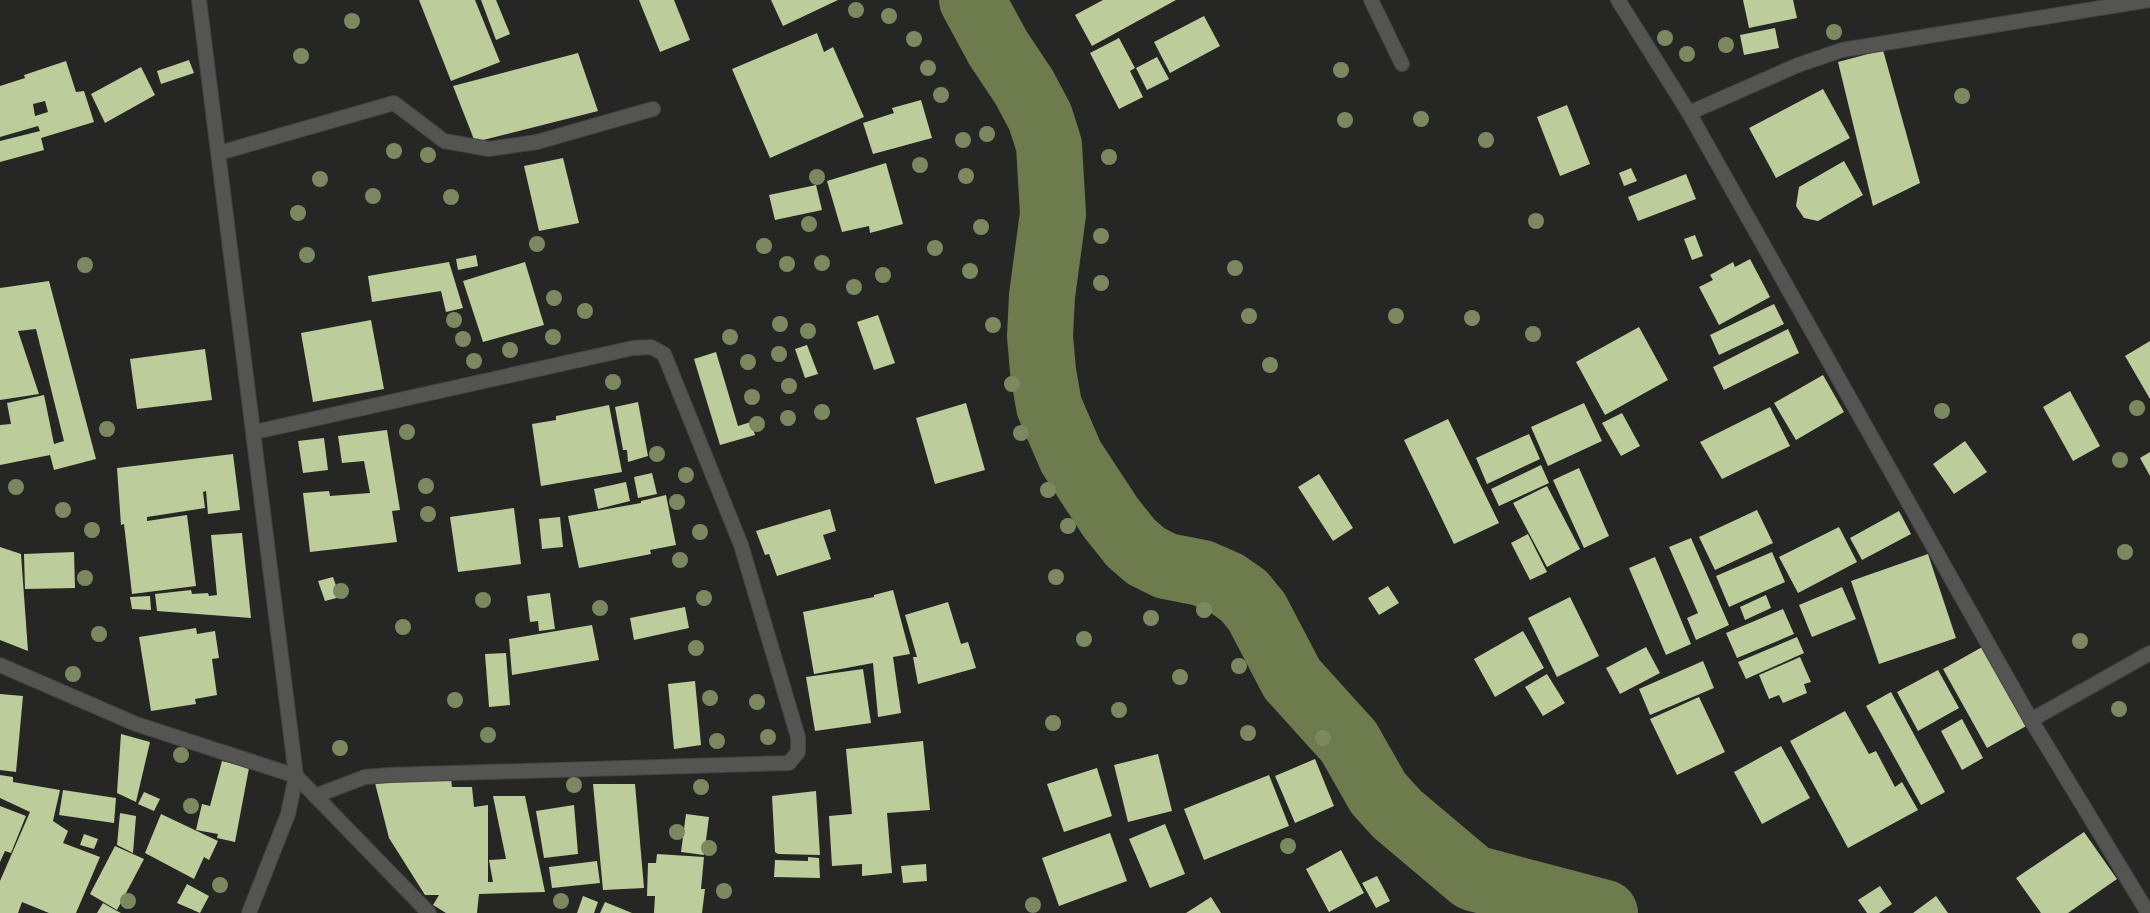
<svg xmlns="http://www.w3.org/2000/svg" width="2150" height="913" viewBox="0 0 2150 913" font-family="Georgia,serif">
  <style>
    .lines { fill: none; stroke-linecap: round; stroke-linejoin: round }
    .river { stroke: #6d7b4d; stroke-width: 66 }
    .building { fill: #bccc9a; fill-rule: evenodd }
    .minor-casing { stroke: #434441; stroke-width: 16 }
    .minor { stroke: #545552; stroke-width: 14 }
    .tree { fill: #7c8960 }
  </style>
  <rect width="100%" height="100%" fill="#262724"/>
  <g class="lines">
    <polyline class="river" points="972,0 998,48 1024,87 1040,117 1049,145 1053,214 1042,296 1040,336 1043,371 1049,406 1071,457 1111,518 1131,543 1146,556 1166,566 1202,573 1227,584 1244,596 1257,612 1292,679 1349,742 1378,793 1397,814 1473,878 1605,913"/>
  </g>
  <g class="building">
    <polygon points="419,0 475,0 500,62 451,81"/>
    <polygon points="481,0 496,0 510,34 496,40"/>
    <polygon points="639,0 674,0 690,40 660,52"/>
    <polygon points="771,0 838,0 783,26"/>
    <polygon points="1103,0 1176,0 1092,46 1075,15"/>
    <polygon points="1743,0 1793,0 1797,18 1749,28"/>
    <polygon points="1204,16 1220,46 1170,73 1154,42"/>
    <polygon points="1775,28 1779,48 1744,55 1740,35"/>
    <polygon points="817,33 824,52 833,47 864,117 770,158 732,69"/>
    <polygon points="1119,38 1135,68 1130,71 1143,97 1119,109 1090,53"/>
    <polygon points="1883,50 1920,183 1873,206 1838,62"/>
    <polygon points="578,53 598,111 475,142 453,86"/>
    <polygon points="1157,57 1169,79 1147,90 1136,68"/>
    <polygon points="189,60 194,73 161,84 157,71"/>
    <path d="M 66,61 L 76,92 L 84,91 L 94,122 L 41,138 L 44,150 L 0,162 L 0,141 L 40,131 L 38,126 L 0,137 L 0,86 L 25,78 L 24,75 ZM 45,101 L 48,112 L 35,116 L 33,104 Z"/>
    <polygon points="141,67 155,95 105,123 91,94"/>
    <polygon points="1823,89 1850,138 1776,178 1749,128"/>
    <polygon points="921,100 932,138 873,154 863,123 894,113 892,108"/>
    <polygon points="1567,105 1590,164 1560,176 1537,117"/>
    <polygon points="563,158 579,223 539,231 524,166"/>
    <polygon points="1844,161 1863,195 1818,221 1804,218 1796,206 1799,187"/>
    <polygon points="886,163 903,224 870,233 869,226 842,232 827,181"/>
    <polygon points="1631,168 1637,181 1624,186 1619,173"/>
    <polygon points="1686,174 1696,199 1638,221 1628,197"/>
    <polygon points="816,185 822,210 775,220 769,195"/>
    <polygon points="1695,235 1703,256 1692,260 1684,239"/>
    <polygon points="476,255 478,266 458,270 456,259"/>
    <polygon points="1750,259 1770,297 1719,325 1699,287 1713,280 1710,275 1733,262 1735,267"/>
    <polygon points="449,262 463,308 446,312 441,291 372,302 368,276"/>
    <polygon points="525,262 544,325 483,342 463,281"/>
    <polygon points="49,281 96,459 54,470 50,455 0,465 0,425 11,424 7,403 44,395 54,444 64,441 36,329 18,331 39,394 0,400 0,288"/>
    <polygon points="1774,304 1784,324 1719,355 1710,335"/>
    <polygon points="878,315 895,363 874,370 857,322"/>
    <polygon points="371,320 384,389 313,402 301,333"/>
    <polygon points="1639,327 1668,380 1605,415 1576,362"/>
    <polygon points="1788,329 1799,353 1724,390 1713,367"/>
    <polygon points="2150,341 2150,399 2125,356"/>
    <polygon points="807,345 818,374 805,378 795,349"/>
    <polygon points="205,349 212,400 137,409 130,359"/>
    <polygon points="716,352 738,426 751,422 755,435 720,445 694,359"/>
    <polygon points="1823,375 1844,412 1796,440 1774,403"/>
    <polygon points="2070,391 2100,446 2073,461 2043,407"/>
    <polygon points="638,402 648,456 628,462 627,450 623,450 615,407"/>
    <polygon points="966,403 985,470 935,484 916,418"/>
    <polygon points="1584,403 1602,441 1548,466 1531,427"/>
    <polygon points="609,405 622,472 541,486 532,424 556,420 556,416"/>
    <polygon points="1770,407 1790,446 1722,479 1700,442"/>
    <polygon points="1622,413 1640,446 1621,456 1602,423"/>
    <polygon points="1448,419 1499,523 1454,544 1404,440"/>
    <polygon points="387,430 400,510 392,511 397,542 310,552 303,493 329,491 330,496 370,493 364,461 342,463 338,436"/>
    <polygon points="1529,434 1540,459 1487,484 1476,458"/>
    <polygon points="324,438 328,470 303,473 298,441"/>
    <polygon points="1965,441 1987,472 1954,494 1933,464"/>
    <polygon points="2150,452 2150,476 2140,458"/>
    <polygon points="233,454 240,510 208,514 206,491 203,492 205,508 147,517 147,521 187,515 196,586 132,594 124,524 121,525 117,468"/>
    <polygon points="1541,465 1549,483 1499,506 1491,489"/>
    <polygon points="1579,468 1609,536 1584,548 1553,480"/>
    <polygon points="652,473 657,494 638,498 634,477"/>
    <polygon points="1319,474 1353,528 1333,541 1298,487"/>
    <polygon points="626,482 630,501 598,509 594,489"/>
    <polygon points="1547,486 1580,549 1547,567 1513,503"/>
    <polygon points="666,495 676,545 650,550 651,554 579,568 568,516 641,503 641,501"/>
    <polygon points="514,508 521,564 458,572 450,517"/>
    <polygon points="830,509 836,531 823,535 831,559 777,576 769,554 765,555 756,531"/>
    <polygon points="1757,510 1773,543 1715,570 1699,537"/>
    <polygon points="1899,511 1911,534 1862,560 1850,538"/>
    <polygon points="560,517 563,547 542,549 539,519"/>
    <polygon points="1839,527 1857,562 1798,593 1779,557"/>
    <polygon points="242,533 251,618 157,611 155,594 191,590 192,594 208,593 209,596 217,595 211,535"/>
    <polygon points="1528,534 1547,572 1530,580 1511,543"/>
    <polygon points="1691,538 1729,625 1696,640 1687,618 1698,613 1669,547"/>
    <polygon points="0,547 21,554 28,651 0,640"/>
    <polygon points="74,552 75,588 25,589 24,554"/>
    <polygon points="1772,552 1785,582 1729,607 1716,576"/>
    <polygon points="1928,554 1956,638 1879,664 1851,581"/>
    <polygon points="1655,557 1691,644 1666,655 1629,568"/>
    <polygon points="333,577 340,597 325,601 318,581"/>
    <polygon points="1388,586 1399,603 1379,615 1368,598"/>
    <polygon points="1842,587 1856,619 1812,637 1799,605"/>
    <polygon points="893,590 910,654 893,657 901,713 878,717 873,663 814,674 803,612 874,597 874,595"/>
    <polygon points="550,593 555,629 539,631 538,621 530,622 527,596"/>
    <polygon points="1766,595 1771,608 1745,620 1740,607"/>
    <polygon points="150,596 151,610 132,609 130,597"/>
    <polygon points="1570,597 1599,656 1557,677 1528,618"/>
    <polygon points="948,602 961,644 968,642 976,668 918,684 913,657 917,657 905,615"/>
    <polygon points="685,607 689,628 634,640 630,618"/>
    <polygon points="1783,609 1794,634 1737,658 1726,633"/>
    <polygon points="592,625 599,660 512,675 509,639"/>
    <polygon points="196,628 197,634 215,631 219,658 212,659 217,695 195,699 196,704 151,711 139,637"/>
    <polygon points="1523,631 1544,668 1495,697 1474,659"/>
    <polygon points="1797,637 1804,653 1746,679 1738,662"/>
    <polygon points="1984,646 2028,725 1987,748 1943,669"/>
    <polygon points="1646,647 1660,673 1620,694 1606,668"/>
    <polygon points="506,653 510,705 489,707 485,654"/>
    <polygon points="1800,657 1811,682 1804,684 1807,693 1783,703 1779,695 1769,699 1759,675"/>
    <polygon points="1703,661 1714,688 1650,715 1639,689"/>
    <polygon points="863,669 871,723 815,731 806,677"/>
    <polygon points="1938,670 1959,708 1918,731 1897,692"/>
    <polygon points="1547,674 1565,703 1543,716 1525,687"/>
    <polygon points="695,681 701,745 674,749 668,684"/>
    <polygon points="1891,692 1945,792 1921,805 1866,706"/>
    <polygon points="0,694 23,696 16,772 0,770"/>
    <polygon points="1699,697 1725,752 1677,775 1650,719"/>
    <polygon points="1845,711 1869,754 1876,751 1895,787 1902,782 1918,810 1848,848 1790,741"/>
    <polygon points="1962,719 1983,758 1962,770 1941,731"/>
    <polygon points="121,734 150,742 136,802 117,793"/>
    <polygon points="923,741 930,810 887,813 892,873 862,876 862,864 832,866 829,816 852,814 846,749"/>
    <polygon points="1781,746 1810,798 1762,824 1734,772"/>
    <polygon points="1158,754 1172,811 1128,822 1114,765"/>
    <polygon points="1315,759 1334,806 1295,823 1275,776"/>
    <polygon points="222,761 249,768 235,842 217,838 218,834 196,830 202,804 210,806"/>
    <polygon points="1097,768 1112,816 1064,832 1047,784"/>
    <polygon points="0,775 13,777 13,782 60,790 53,821 68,831 63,843 100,857 76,913 49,913 22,902 18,913 0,913 0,881 30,812 0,798"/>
    <polygon points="1269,775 1289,826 1204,860 1184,809"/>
    <polygon points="451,779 452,787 472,787 474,807 488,805 488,882 493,882 489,860 506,859 493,796 525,796 545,892 479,894 477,913 446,913 433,905 439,895 425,895 389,838 375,783"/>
    <polygon points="593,784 635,784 644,888 603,890"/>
    <polygon points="63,790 116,798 114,823 59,815"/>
    <polygon points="816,791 820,855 778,854 775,852 772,796"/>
    <polygon points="144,792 160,799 154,811 138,804"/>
    <polygon points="574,805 578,854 544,858 536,811"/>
    <polygon points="0,806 26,816 11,853 5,851 0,862"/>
    <polygon points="120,813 136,816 133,853 117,845"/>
    <polygon points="161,814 218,841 209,860 204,857 194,879 145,853"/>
    <polygon points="686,814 709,817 704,855 681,852"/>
    <polygon points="1165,824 1185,874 1150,888 1129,839"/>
    <polygon points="2084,832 2117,879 2068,913 2041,913 2016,878"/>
    <polygon points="1110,833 1127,881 1059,906 1042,858"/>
    <polygon points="84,834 98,839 94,849 80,845"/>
    <polygon points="115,846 144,859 117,910 90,894"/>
    <polygon points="1341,850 1364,893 1329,912 1306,869"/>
    <polygon points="657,854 704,857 701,889 705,889 702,913 654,913 655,896 647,896 648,863 656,863"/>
    <polygon points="808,857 819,858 820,878 774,877 775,860 808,861"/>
    <polygon points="597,861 600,883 552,888 549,867"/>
    <polygon points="926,864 927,881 903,883 901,866"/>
    <polygon points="1377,876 1390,901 1376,908 1362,883"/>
    <polygon points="187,884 209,896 200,913 177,903"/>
    <polygon points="1880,886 1892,904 1879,913 1867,913 1858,900"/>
    <polygon points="583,896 598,902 594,913 577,913"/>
    <polygon points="1936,896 1948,913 1913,913"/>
    <polygon points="1211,897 1221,913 1186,913"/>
    <polygon points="605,902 632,913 600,913"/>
    <polygon points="103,903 117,911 121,913 97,913"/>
  </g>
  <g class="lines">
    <defs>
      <g id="minor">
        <polyline points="199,0 296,776 288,814 249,913"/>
        <polyline points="1371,0 1402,64"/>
        <polyline points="1618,0 1689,113 2031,720 2148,913"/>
        <polyline points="1689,113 1798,65 1842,50 2149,0"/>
        <polyline points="219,153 394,103 444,141 489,149 537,142 653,109"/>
        <polyline points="255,432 633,348 651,347 664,354 741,545 798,737 798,752 789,763 389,775 365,777 315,796"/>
        <polyline points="0,665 136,724 296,776 429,913"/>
        <polyline points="2031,720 2150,653"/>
      </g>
    </defs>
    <use href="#minor" class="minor-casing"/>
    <use href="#minor" class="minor"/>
  </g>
  <g class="tree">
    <circle cx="856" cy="10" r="8"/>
    <circle cx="889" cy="16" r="8"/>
    <circle cx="352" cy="21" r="8"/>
    <circle cx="1834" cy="32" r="8"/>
    <circle cx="1665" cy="38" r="8"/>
    <circle cx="914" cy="39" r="8"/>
    <circle cx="1726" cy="45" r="8"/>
    <circle cx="1687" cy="54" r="8"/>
    <circle cx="301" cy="56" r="8"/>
    <circle cx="928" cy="68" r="8"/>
    <circle cx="1341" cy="70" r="8"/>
    <circle cx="941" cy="95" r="8"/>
    <circle cx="1962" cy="96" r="8"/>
    <circle cx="1421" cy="119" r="8"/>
    <circle cx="1345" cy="120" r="8"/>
    <circle cx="987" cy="134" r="8"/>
    <circle cx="963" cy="140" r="8"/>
    <circle cx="1486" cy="140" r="8"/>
    <circle cx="394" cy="151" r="8"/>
    <circle cx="428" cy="155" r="8"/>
    <circle cx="1109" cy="157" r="8"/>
    <circle cx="920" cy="165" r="8"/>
    <circle cx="966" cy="176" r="8"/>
    <circle cx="817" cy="177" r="8"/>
    <circle cx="320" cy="179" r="8"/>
    <circle cx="373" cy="196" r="8"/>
    <circle cx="451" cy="197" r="8"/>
    <circle cx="298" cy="213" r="8"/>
    <circle cx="1536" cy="221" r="8"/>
    <circle cx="809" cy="224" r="8"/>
    <circle cx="981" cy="227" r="8"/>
    <circle cx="1101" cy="236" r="8"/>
    <circle cx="537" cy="244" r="8"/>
    <circle cx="764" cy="246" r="8"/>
    <circle cx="935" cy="248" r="8"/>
    <circle cx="307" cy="255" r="8"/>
    <circle cx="822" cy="263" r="8"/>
    <circle cx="787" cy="264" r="8"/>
    <circle cx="85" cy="265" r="8"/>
    <circle cx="1235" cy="268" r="8"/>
    <circle cx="970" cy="271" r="8"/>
    <circle cx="883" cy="275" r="8"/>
    <circle cx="1101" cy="283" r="8"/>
    <circle cx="854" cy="287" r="8"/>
    <circle cx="554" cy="298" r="8"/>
    <circle cx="585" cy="311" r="8"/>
    <circle cx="1249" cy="316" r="8"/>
    <circle cx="1396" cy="316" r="8"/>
    <circle cx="1472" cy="318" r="8"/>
    <circle cx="454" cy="320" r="8"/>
    <circle cx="780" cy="324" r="8"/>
    <circle cx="993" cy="325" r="8"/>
    <circle cx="808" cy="331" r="8"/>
    <circle cx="1533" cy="334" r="8"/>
    <circle cx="553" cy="337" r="8"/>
    <circle cx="730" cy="337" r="8"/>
    <circle cx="463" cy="339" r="8"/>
    <circle cx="510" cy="350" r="8"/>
    <circle cx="779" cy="354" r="8"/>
    <circle cx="474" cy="361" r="8"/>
    <circle cx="748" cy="362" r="8"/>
    <circle cx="1270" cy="365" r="8"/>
    <circle cx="613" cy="382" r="8"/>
    <circle cx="1012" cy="384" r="8"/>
    <circle cx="789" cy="386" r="8"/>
    <circle cx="752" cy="397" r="8"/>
    <circle cx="2137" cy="408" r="8"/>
    <circle cx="1942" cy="411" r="8"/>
    <circle cx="822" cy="412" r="8"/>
    <circle cx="788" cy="418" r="8"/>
    <circle cx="757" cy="424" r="8"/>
    <circle cx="107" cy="429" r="8"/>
    <circle cx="407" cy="432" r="8"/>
    <circle cx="1021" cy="433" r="8"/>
    <circle cx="657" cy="454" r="8"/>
    <circle cx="2120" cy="460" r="8"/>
    <circle cx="686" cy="475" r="8"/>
    <circle cx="426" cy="486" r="8"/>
    <circle cx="16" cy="487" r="8"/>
    <circle cx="1048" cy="490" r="8"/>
    <circle cx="677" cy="502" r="8"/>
    <circle cx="63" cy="510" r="8"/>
    <circle cx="428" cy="514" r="8"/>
    <circle cx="1068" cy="526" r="8"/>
    <circle cx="92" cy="530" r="8"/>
    <circle cx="700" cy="532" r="8"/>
    <circle cx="2125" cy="552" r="8"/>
    <circle cx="680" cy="560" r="8"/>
    <circle cx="1056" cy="577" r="8"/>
    <circle cx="85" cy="578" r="8"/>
    <circle cx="341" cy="591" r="8"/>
    <circle cx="704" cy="598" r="8"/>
    <circle cx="483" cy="600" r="8"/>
    <circle cx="600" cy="608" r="8"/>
    <circle cx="1204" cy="610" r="8"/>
    <circle cx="1151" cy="618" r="8"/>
    <circle cx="403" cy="627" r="8"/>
    <circle cx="99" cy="634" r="8"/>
    <circle cx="1084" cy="639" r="8"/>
    <circle cx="2080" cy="641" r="8"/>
    <circle cx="696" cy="648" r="8"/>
    <circle cx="1239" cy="666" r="8"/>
    <circle cx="73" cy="674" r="8"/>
    <circle cx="1180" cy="677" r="8"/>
    <circle cx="710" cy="698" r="8"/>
    <circle cx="455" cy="700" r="8"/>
    <circle cx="757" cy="702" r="8"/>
    <circle cx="2119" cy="709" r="8"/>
    <circle cx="1119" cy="710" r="8"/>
    <circle cx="1053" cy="723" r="8"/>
    <circle cx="1248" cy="733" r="8"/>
    <circle cx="488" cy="735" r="8"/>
    <circle cx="768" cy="737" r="8"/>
    <circle cx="1323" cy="738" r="8"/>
    <circle cx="717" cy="741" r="8"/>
    <circle cx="340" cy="748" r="8"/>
    <circle cx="181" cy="755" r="8"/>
    <circle cx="574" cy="785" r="8"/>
    <circle cx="701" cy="787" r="8"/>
    <circle cx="191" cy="806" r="8"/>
    <circle cx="677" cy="832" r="8"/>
    <circle cx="1288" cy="846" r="8"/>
    <circle cx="709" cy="848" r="8"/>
    <circle cx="220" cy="885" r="8"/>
    <circle cx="724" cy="891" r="8"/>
    <circle cx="128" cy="901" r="8"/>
    <circle cx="561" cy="901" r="8"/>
    <circle cx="1033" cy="905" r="8"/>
  </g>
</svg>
